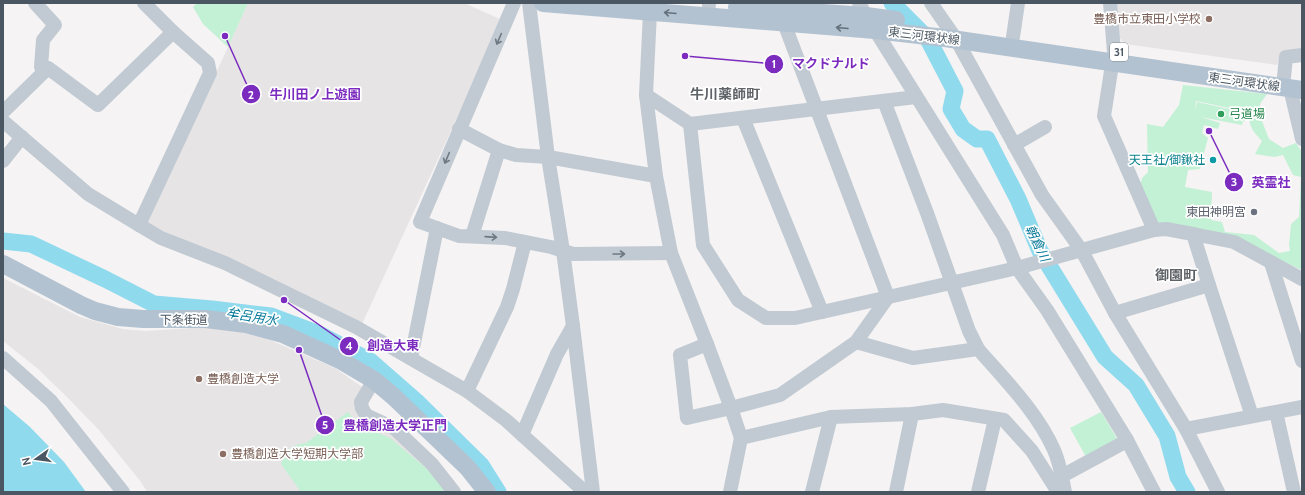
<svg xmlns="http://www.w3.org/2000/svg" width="1305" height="495" viewBox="0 0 1305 495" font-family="Cabin,'Noto Sans JP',sans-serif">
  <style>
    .education { fill: #e6e4e5 }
    .green { fill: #c3f1d5; fill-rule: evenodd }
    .water { fill: #90daee }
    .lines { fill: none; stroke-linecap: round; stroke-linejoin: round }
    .river { stroke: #90daee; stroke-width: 17 }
    .minor { stroke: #c1cad2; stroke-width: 14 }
    .major { stroke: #b3c2d1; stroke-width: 18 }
    .oneway { stroke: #64717d }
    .oneway2 { stroke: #6e7983 }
    .education-dot { fill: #8d6e63; stroke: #fff; stroke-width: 1.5 }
    .leisure-dot { fill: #2e9e5b; stroke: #fff; stroke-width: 1.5 }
    .culture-dot { fill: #0f9aa8; stroke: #fff; stroke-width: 1.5 }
    .worship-dot { fill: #6b7280; stroke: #fff; stroke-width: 1.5 }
    .labels { text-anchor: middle; stroke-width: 3.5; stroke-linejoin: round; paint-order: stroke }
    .shield { fill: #fff; stroke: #808990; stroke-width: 1 }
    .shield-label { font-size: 11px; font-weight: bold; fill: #4a5661 }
    .education-label { font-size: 12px; fill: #785e54; stroke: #fff; text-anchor: start }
    .street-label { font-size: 12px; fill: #4a5661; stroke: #fff }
    .leisure-label { font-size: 12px; fill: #27864d; stroke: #fff; text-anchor: start }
    .culture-label { font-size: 12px; fill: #0d838f; stroke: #fff; text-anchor: end }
    .worship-label { font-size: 12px; fill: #5b616d; stroke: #fff; text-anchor: end }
    .water-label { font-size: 13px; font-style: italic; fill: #0c7c9b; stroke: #fff }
    .quarter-label { font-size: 14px; font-weight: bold; fill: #5f6368; stroke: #fff }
    .leader { fill: none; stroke: #7b2cbf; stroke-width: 1.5 }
    .callout-dot { fill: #7b2cbf; stroke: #fff; stroke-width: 1.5 }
    .mark-label { font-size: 12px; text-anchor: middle; font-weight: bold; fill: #fff }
    .callout-label { font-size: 13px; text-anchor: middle; font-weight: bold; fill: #7b2cbf; stroke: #fff; stroke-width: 3.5; stroke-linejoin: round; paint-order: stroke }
  </style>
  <rect width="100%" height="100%" fill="#f5f3f3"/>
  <g class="education">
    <polygon points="248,3 464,3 502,20 362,324 147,225"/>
    <polygon points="1115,3 1302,3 1302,51 1281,54 1277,65 1125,44 1118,36"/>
    <polygon points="3,278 80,317 123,329 145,331 209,327 225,328 263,337 335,368 365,389 358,400 393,431 448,492 147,492 141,482 99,430 67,397 37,368 3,341"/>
  </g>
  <g class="green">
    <polygon points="197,3 248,3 228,47 203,24 193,7"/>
    <path d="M 1183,85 L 1267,94 L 1260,104 L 1260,116 L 1269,139 L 1283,148 L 1296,143 L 1302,152 L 1302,270 L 1233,239 L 1157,224 L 1140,186 L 1142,178 L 1148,172 L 1147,124 L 1163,127 L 1179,105 ZM 1196,101 L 1249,112 C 1249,127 1252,130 1262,141 L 1255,154 L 1274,157 L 1283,155 L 1293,175 L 1301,177 L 1299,217 L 1291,224 L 1289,245 L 1290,251 L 1279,253 L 1254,235 L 1225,232 L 1222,222 L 1211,220 L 1212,192 L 1185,187 L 1188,170 L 1200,169 L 1208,138 L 1202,133 L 1204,125 L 1218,129 L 1220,123 L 1201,117 L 1242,125 L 1243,121 L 1246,121 L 1248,113 L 1197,102 L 1195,111 Z"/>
    <path d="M 348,412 L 358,424 L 390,438 L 426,468 L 435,477 L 445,492 L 301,492 L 281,464 C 287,450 290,445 306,443 Z"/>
    <polygon points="1101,412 1118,440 1086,457 1070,428"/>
  </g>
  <polygon class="water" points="3,404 30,427 64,462 86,492 3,492"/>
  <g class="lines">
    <g class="river">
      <polyline points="892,3 928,39 955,91 951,109 963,129 977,139 987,139 1018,199 1040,251 1105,357 1136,385 1167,436 1178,477 1187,492"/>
      <polyline points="3,241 31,244 105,279 154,304 212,309 271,316 319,334 370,361 418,403 481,465 498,492"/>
    </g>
    <g class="minor">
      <polyline points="35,3 55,25 43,40 41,67 44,72"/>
      <polyline points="514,3 420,222 459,236 505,238 551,247 573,254 671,253"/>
      <polyline points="529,3 548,157 563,251 573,326 593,492"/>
      <polyline points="859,3 866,16"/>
      <polyline points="931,3 956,39 1042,195 1082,251 1115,313 1186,429 1218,492"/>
      <polyline points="1110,3 1114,52 1104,116 1154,230 1166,229 1193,234 1209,285 1252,416"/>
      <polyline points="709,5 709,3"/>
      <polyline points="650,12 646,95 656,176 671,253 707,344 731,408 741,438 730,492"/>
      <polyline points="875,30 1003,235 1017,268 1047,310 1127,440 1154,492"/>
      <polyline points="1013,37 1018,3"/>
      <polyline points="1284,77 1286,57 1302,55"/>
      <polyline points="1292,89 1292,97 1302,139"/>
      <polyline points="646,95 690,124 703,245 738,300 766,318 795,318 822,312 1017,268 1154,230"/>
      <polyline points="884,101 927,213 969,331 978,349"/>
      <polyline points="3,112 48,68 98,105 173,32"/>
      <polyline points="743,118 822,312"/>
      <polyline points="3,121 88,194 139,225 161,238 225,263 356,327 467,391 507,421 585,492"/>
      <polyline points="690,124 916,97"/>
      <polyline points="459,129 499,150 516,155 548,157 656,176"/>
      <polyline points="1014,145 1045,127"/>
      <polyline points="3,161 22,137"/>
      <polyline points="139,225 210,73 208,63 173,32 144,3"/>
      <polyline points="1193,234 1234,242 1302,279"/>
      <polyline points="472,236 499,150"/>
      <polyline points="1271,263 1302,361"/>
      <polyline points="1115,313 1209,285"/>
      <path d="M 856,342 L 913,358 L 978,349 C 1006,381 1037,412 1054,450 C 1060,463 1062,478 1065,492"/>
      <polyline points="707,344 680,355 687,418 731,408 780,395 856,342 888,297 784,23 779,15"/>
      <polyline points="3,358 51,401 123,492"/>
      <polyline points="411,358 437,228"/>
      <polyline points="374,380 361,402 362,408 366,415 394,428 432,464 454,492"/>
      <polyline points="467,391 507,307 513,289 525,242"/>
      <polyline points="1276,412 1294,492"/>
      <polyline points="1186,429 1302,407"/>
      <polyline points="522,435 557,354 573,326"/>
      <polyline points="741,438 831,417 912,414 943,410 1004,420 1032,451 1058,492"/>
      <polyline points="1062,476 1123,443 1127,440"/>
      <polyline points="812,492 831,417"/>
      <polyline points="896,492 912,414"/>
      <polyline points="978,492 995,419"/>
    </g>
    <g class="major">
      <polyline points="543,3 875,30 945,38 1302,90"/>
      <polyline points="737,7 866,16 896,20"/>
      <polyline points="3,264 81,305 95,311 118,317 143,319 206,319 246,324 283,334 340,360 374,380 393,396 467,467 487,492"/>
    </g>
  </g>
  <defs><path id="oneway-shaft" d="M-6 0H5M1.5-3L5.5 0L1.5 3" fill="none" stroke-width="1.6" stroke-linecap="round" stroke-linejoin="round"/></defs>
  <g class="oneway">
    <use href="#oneway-shaft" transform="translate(670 13) rotate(-175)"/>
    <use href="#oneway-shaft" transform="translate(842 28) rotate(-175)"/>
  </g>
  <g class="oneway2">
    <use href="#oneway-shaft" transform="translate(499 39) rotate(113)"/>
    <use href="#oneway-shaft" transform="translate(447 158) rotate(113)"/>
    <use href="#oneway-shaft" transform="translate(491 237) rotate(4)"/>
    <use href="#oneway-shaft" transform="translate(619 254)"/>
  </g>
  <g class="education-dot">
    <circle cx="1209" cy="19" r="4"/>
    <circle cx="199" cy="379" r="4"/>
    <circle cx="223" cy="454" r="4"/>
  </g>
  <circle class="leisure-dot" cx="1221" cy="114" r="4"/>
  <circle class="culture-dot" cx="1213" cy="160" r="4"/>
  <circle class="worship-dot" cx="1254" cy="212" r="4"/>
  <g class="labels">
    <rect class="shield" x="1110" y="43" width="18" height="18" rx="3"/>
    <g class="shield-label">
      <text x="1119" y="56">31</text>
    </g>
    <g class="education-label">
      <text x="1201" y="23" text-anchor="end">豊橋市立東田小学校</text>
      <text x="207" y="383">豊橋創造大学</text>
      <text x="231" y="458">豊橋創造大学短期大学部</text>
    </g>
    <g class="street-label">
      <text transform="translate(924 36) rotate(7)" y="4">東三河環状線</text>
      <text transform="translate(1244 82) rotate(8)" y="4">東三河環状線</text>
      <text x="184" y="324">下条街道</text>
    </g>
    <g class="leisure-label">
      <text x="1229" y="118">弓道場</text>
    </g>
    <g class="culture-label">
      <text x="1205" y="164">天王社/御鍬社</text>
    </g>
    <g class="worship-label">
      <text x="1246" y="216">東田神明宮</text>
    </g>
    <g class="water-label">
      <text transform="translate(1038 243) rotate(64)" y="5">朝倉川</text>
      <text transform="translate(252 316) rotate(9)" y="5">牟呂用水</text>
    </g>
    <g class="quarter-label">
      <text x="725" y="99">牛川薬師町</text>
      <text x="1176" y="280">御園町</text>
    </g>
  </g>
  <path class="leader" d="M685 56L774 64M225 36L251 94M1209 131L1234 182M284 300L349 346M299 350L325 425"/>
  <g class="callout-dot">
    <circle cx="685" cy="56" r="4"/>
    <circle cx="225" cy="36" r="4"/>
    <circle cx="1209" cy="131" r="4"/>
    <circle cx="284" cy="300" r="4"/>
    <circle cx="299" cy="350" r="4"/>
    <circle cx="774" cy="64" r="10"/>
    <circle cx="251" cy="94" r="10"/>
    <circle cx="1234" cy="182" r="10"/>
    <circle cx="349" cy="346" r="10"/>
    <circle cx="325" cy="425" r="10"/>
  </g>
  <g class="mark-label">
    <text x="774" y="68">1</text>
    <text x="251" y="99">2</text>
    <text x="1234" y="186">3</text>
    <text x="349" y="350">4</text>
    <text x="325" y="429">5</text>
  </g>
  <g class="callout-label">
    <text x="831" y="68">マクドナルド</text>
    <text x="315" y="99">牛川田ノ上遊園</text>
    <text x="1271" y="187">英霊社</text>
    <text x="393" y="350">創造大東</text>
    <text x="395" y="430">豊橋創造大学正門</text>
  </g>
  <rect width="1305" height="495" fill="none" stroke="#4a5661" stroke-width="8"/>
  <g transform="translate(36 459) rotate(256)" stroke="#ffffff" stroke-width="3" paint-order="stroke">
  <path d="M0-3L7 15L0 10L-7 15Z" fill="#4a5661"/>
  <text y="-6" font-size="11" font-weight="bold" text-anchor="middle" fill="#4a5661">N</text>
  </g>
</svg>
